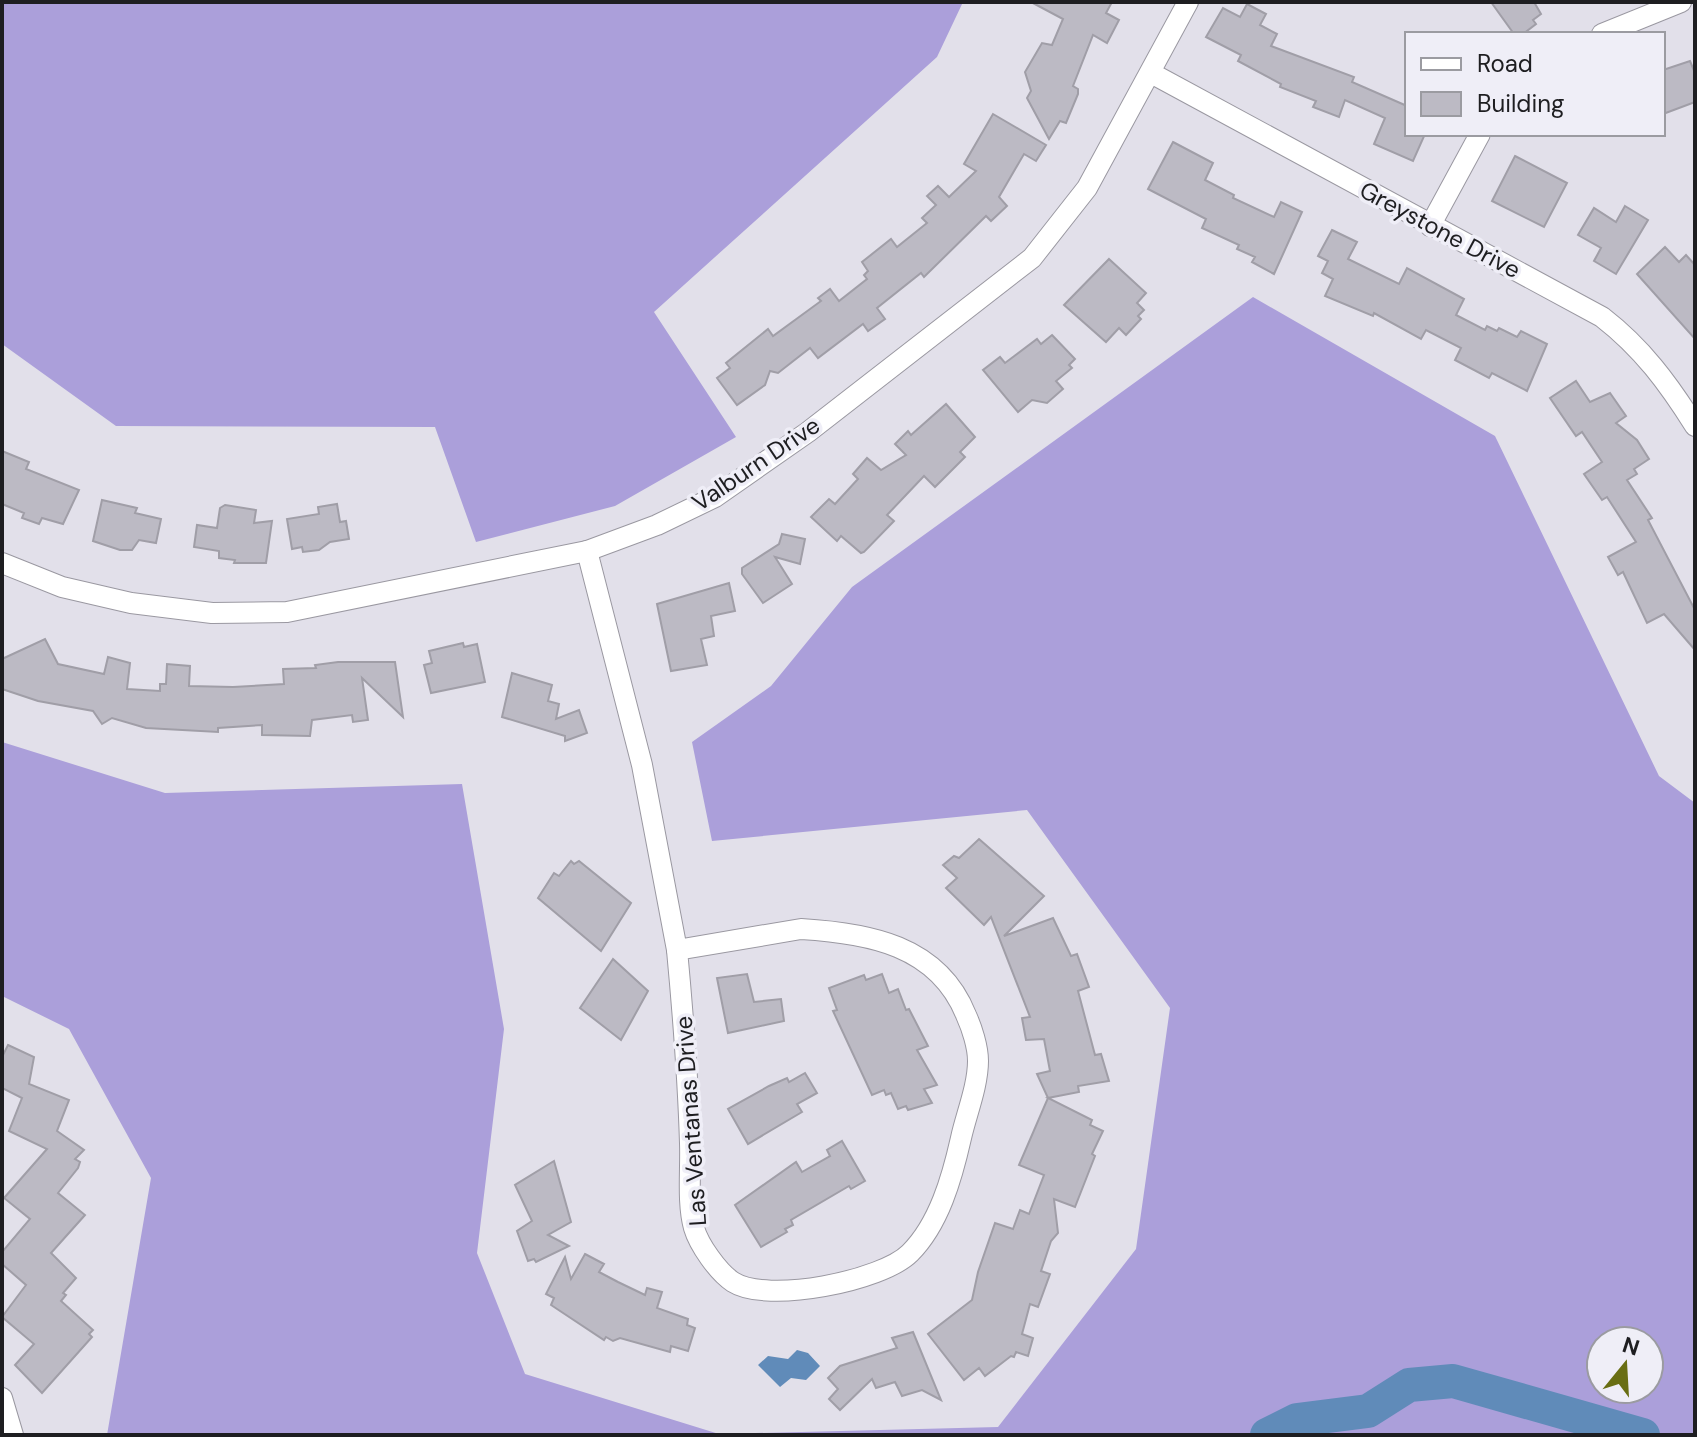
<svg xmlns="http://www.w3.org/2000/svg" width="1697" height="1437" viewBox="0 0 1697 1437" font-family="'DM Sans',sans-serif">
  <style>
    .forest { fill: #ab9fda; fill-rule: evenodd }
    .water { fill: #608bb9 }
    .lines { fill: none; stroke-linecap: round; stroke-linejoin: round }
    .river { stroke: #608bb9; stroke-width: 34 }
    .building { fill: #bcbac4; stroke: #a09ea7; stroke-width: 2 }
    .minor-casing { stroke: #9a98a1; stroke-width: 22 }
    .minor { stroke: #fff; stroke-width: 20 }
    .labels { text-anchor: middle; stroke-width: 7; stroke-linejoin: round; paint-order: stroke }
    .street-label { font-size: 24px; fill: #1e1e21; stroke: #efeef7 }
  </style>
  <rect width="100%" height="100%" fill="#e2e0ea"/>
  <g class="forest">
    <polygon points="2,2 963,2 937,57 654,312 736,437 615,506 476,542 435,427 116,426 2,344"/>
    <path d="M 1253,297 L 1495,436 L 1659,776 L 1695,803 L 1695,1435 L 107,1435 L 151,1178 L 69,1029 L 2,996 L 2,742 L 165,793 L 462,784 L 504,1029 L 477,1253 L 525,1374 L 719,1434 L 998,1427 L 1136,1249 L 1170,1008 L 1027,810 L 712,841 L 692,742 L 771,686 L 852,587 ZM 1601,1341 L 1649,1341 L 1649,1389 L 1601,1389 Z"/>
  </g>
  <polygon class="water" points="797,1350 808,1353 820,1366 806,1380 791,1378 780,1387 758,1365 768,1356 788,1359"/>
  <g class="lines">
    <polyline class="river" points="1267,1435 1297,1420 1368,1411 1409,1385 1453,1381 1643,1435"/>
  </g>
  <g class="building">
    <polygon points="1031,2 1112,2 1106,13 1119,20 1107,43 1093,35 1073,86 1078,89 1078,94 1066,123 1060,121 1049,139 1027,98 1031,91 1025,72 1042,43 1052,45 1063,19"/>
    <polygon points="1491,2 1534,2 1541,14 1533,20 1536,24 1523,34 1514,34"/>
    <polygon points="1247,4 1266,14 1260,25 1277,34 1271,46 1354,77 1352,82 1407,106 1407,134 1425,134 1413,161 1374,144 1385,118 1345,100 1339,117 1313,107 1316,101 1280,87 1281,84 1238,61 1241,55 1206,37 1223,8 1240,17"/>
    <polygon points="1690,61 1695,73 1695,102 1663,114 1663,70"/>
    <polygon points="993,114 1046,145 1036,161 1024,154 999,197 1007,206 991,221 986,216 924,277 921,273 877,308 885,319 868,331 863,324 818,358 810,348 778,373 770,371 765,385 737,405 717,378 730,368 726,363 768,329 773,336 821,301 818,298 830,289 839,301 867,279 864,275 868,271 862,262 891,239 897,247 927,223 922,218 936,205 927,196 938,186 949,197 976,171 964,164"/>
    <polygon points="1173,142 1213,163 1205,180 1234,195 1233,198 1274,217 1281,202 1302,212 1274,274 1252,262 1255,257 1237,249 1239,245 1202,228 1206,219 1148,189"/>
    <polygon points="1515,156 1567,183 1544,227 1492,201"/>
    <polygon points="1625,206 1648,220 1616,274 1594,261 1601,248 1578,235 1594,208 1616,222"/>
    <polygon points="1332,230 1357,242 1348,259 1399,284 1407,268 1464,299 1456,315 1485,330 1487,326 1497,331 1499,328 1517,337 1521,331 1547,344 1527,391 1492,373 1489,378 1455,360 1461,348 1426,330 1421,339 1374,313 1373,316 1325,296 1333,279 1322,273 1328,261 1318,256"/>
    <polygon points="1665,247 1679,262 1686,255 1695,265 1695,339 1637,274"/>
    <polygon points="1109,259 1146,293 1137,303 1144,310 1138,316 1141,319 1126,335 1119,328 1106,342 1064,305"/>
    <polygon points="1052,335 1075,359 1069,365 1072,368 1056,381 1063,389 1047,403 1032,400 1018,412 983,370 1000,357 1005,363 1037,339 1041,344"/>
    <polygon points="1576,381 1590,402 1610,393 1626,416 1616,423 1637,440 1649,459 1634,469 1637,474 1627,480 1652,518 1648,520 1695,610 1695,650 1664,614 1647,623 1623,572 1618,575 1608,557 1636,542 1607,497 1602,500 1584,474 1602,462 1582,432 1576,436 1550,398"/>
    <polygon points="946,404 975,437 960,452 965,457 935,487 924,476 887,515 894,521 864,552 861,553 841,536 837,541 811,517 829,499 835,504 858,479 853,474 867,458 881,470 906,455 895,444 908,431 911,435"/>
    <polygon points="2,451 29,462 26,469 79,490 63,524 42,518 39,524 22,518 24,513 2,504"/>
    <polygon points="102,500 137,508 135,513 161,519 156,543 139,540 132,550 120,550 93,541"/>
    <polygon points="337,504 340,522 346,521 349,539 330,542 319,550 303,552 302,547 292,549 287,519 319,514 318,507"/>
    <polygon points="225,505 256,510 254,523 272,521 266,563 234,563 235,560 219,558 219,551 194,547 197,525 217,528 220,508"/>
    <polygon points="782,534 805,539 800,564 775,557 792,584 763,603 742,574 742,568 779,544"/>
    <polygon points="729,583 735,611 711,616 714,636 701,639 707,665 671,671 657,604"/>
    <polygon points="45,639 58,664 104,674 108,657 130,663 127,689 160,691 160,684 166,684 167,664 190,666 189,686 233,687 284,684 283,669 316,668 315,665 338,662 395,662 403,717 362,678 368,720 353,722 352,715 312,720 310,736 262,735 262,725 218,728 218,732 146,728 112,718 102,724 93,711 38,701 2,689 2,659"/>
    <polygon points="463,643 464,647 477,644 485,682 431,693 424,665 432,663 429,651"/>
    <polygon points="512,673 552,685 548,701 559,704 556,719 579,710 587,733 565,741 565,736 502,717"/>
    <polygon points="979,839 1044,896 1004,936 1053,918 1071,956 1077,954 1089,987 1078,991 1095,1055 1101,1054 1109,1081 1078,1086 1079,1092 1048,1098 1092,1120 1090,1125 1103,1131 1092,1154 1095,1156 1075,1207 1054,1199 1058,1233 1051,1241 1041,1271 1050,1274 1038,1307 1030,1304 1022,1334 1033,1338 1028,1356 1016,1352 1014,1357 1011,1356 985,1376 979,1368 964,1380 928,1334 972,1300 978,1272 995,1223 1013,1229 1020,1210 1029,1214 1044,1175 1019,1165 1048,1098 1037,1074 1050,1071 1044,1039 1026,1040 1022,1018 1030,1017 991,917 984,925 946,888 957,878 943,865 954,856 959,858"/>
    <polygon points="571,861 574,864 579,861 631,903 601,951 538,898 554,873 559,876"/>
    <polygon points="613,959 648,991 621,1040 580,1008"/>
    <polygon points="747,974 754,1002 781,999 784,1021 728,1033 717,978"/>
    <polygon points="882,974 889,993 898,989 906,1010 909,1009 928,1046 917,1050 937,1085 924,1089 932,1103 908,1110 906,1106 898,1109 891,1093 886,1095 884,1090 872,1095 833,1011 837,1010 829,988 864,975 866,980"/>
    <polygon points="8,1045 34,1057 29,1084 69,1100 57,1131 84,1150 75,1159 80,1162 78,1168 58,1193 85,1215 51,1253 76,1278 63,1293 66,1295 61,1301 93,1330 89,1334 92,1337 42,1393 15,1365 34,1344 2,1317 26,1285 2,1264 2,1252 30,1219 4,1198 47,1149 9,1131 22,1098 2,1088 2,1057"/>
    <polygon points="805,1073 817,1093 797,1104 802,1112 748,1144 728,1109 769,1086 787,1078 789,1082"/>
    <polygon points="842,1141 865,1181 851,1189 849,1186 791,1220 793,1225 785,1229 787,1232 761,1247 735,1205 796,1162 802,1172 830,1156 827,1150"/>
    <polygon points="554,1161 571,1222 548,1235 569,1246 536,1262 534,1259 528,1261 517,1231 532,1221 515,1185"/>
    <polygon points="585,1254 604,1264 599,1272 618,1282 645,1295 647,1288 662,1292 657,1308 688,1319 687,1325 695,1328 688,1351 671,1346 670,1352 620,1338 613,1341 606,1337 604,1340 551,1305 554,1298 546,1294 565,1257 571,1279"/>
    <polygon points="913,1332 941,1400 922,1390 902,1396 895,1382 876,1388 872,1379 840,1410 829,1399 838,1389 828,1378 840,1366 897,1348 892,1338"/>
  </g>
  <g class="lines">
    <defs>
      <g id="minor">
        <polyline points="1602,34 1681,2"/>
        <path d="M 1151,73 L 1602,317 C 1642,348 1668,383 1695,426"/>
        <polyline points="1430,226 1480,134"/>
        <polyline points="587,551 642,765 677,950"/>
        <polyline points="2,563 62,587 131,603 212,613 287,612 587,551 657,525 715,497 808,432 1032,258 1087,188 1188,2"/>
        <path d="M 801,929 C 868,933 938,945 966,1015 C 972,1028 978,1047 978,1061 C 978,1086 966,1115 961,1138 C 952,1178 939,1224 910,1253 C 882,1281 767,1304 733,1282 C 718,1272 699,1245 694,1228 C 687,1203 691,1169 690,1143 C 688,1079 683,1014 677,950 Z"/>
        <polyline points="2,1398 13,1435"/>
      </g>
    </defs>
    <use href="#minor" class="minor-casing"/>
    <use href="#minor" class="minor"/>
  </g>
  <g class="labels">
    <g class="street-label">
      <text transform="translate(1440 230) rotate(28)" y="8">Greystone Drive</text>
      <text transform="translate(756 464) rotate(-34)" y="8">Valburn Drive</text>
      <text transform="translate(691 1121) rotate(-94)" y="8">Las Ventanas Drive</text>
    </g>
  </g>
  <rect width="1697" height="1437" fill="none" stroke="#1e1e21" stroke-width="8"/>
  <rect x="1405" y="32" width="260" height="104" fill="#efeef7" stroke="#9b9ba1" stroke-width="2"/>
  <rect x="1421" y="58" width="40" height="12" fill="#ffffff" stroke="#9b9ba1" stroke-width="2"/>
  <text x="1477" y="72" font-size="24" fill="#1e1e21">Road</text>
  <rect x="1421" y="92" width="40" height="24" fill="#bcbac4" stroke="#9b9ba1" stroke-width="2"/>
  <text x="1477" y="112" font-size="24" fill="#1e1e21">Building</text>
  <g transform="translate(1625 1365) rotate(18)"><circle r="38" fill="#efeef7" stroke="#9b9ba1" stroke-width="2"/>
  <path d="M0-6L14 30L0 20L-14 30Z" fill="#696e13"/>
  <text y="-12" font-size="22" font-weight="bold" text-anchor="middle" fill="#1e1e21">N</text>
  </g>
</svg>
